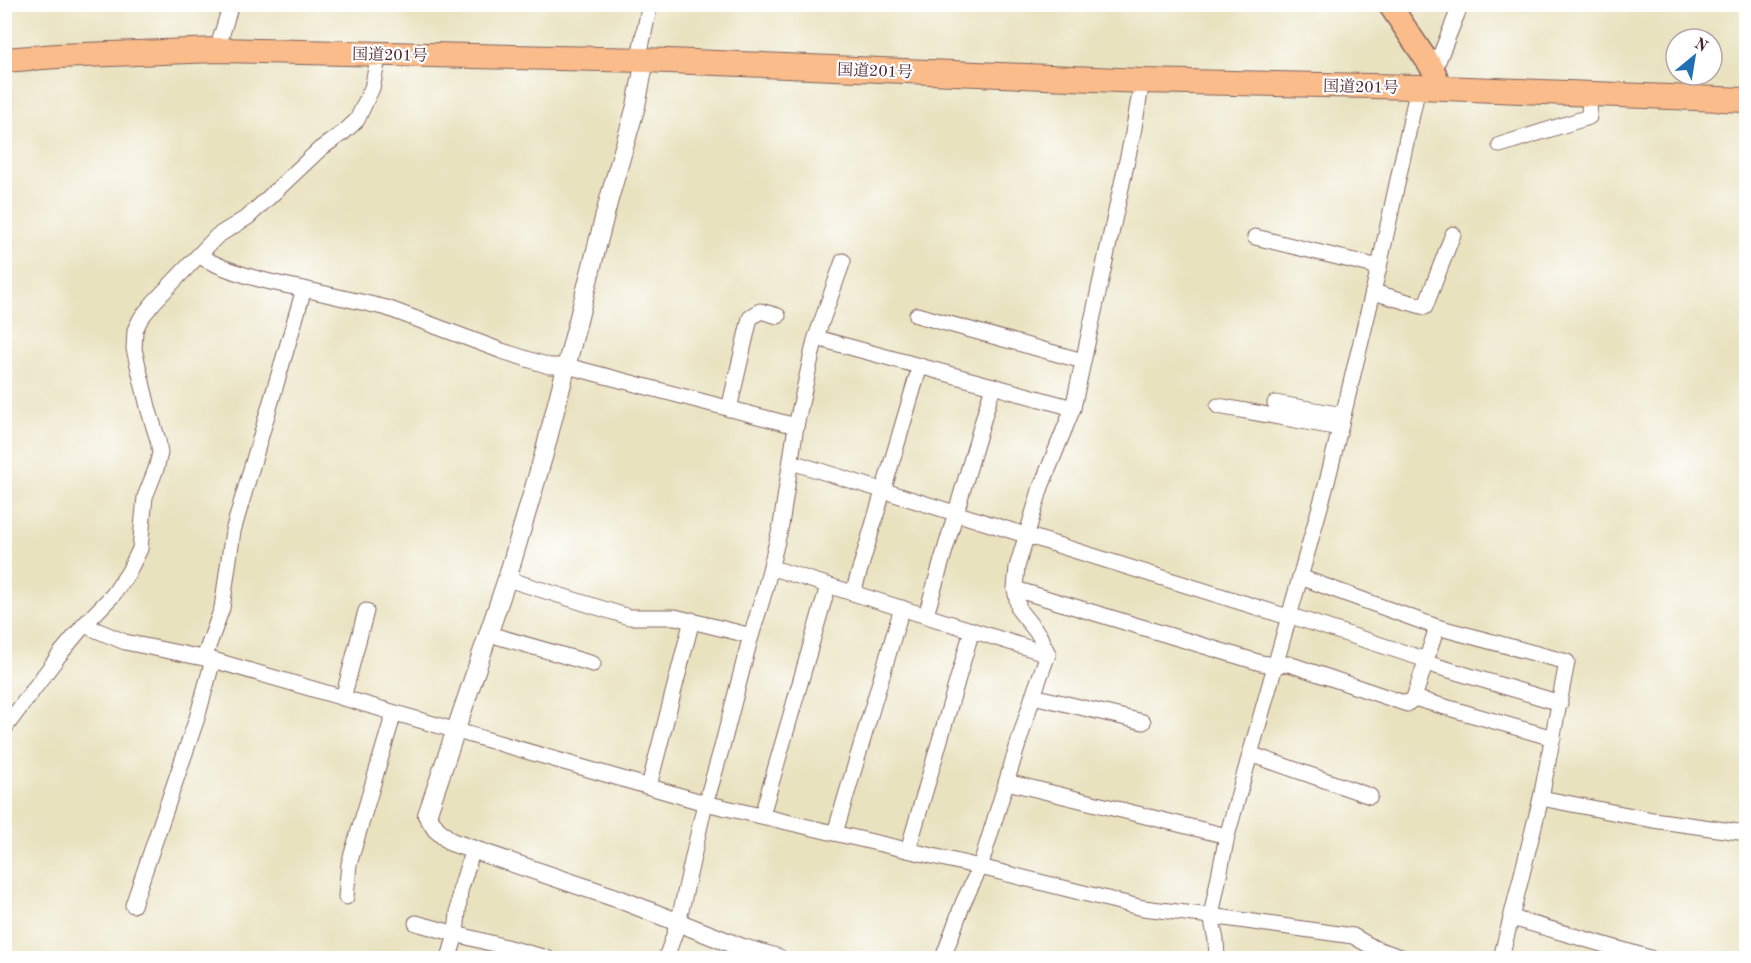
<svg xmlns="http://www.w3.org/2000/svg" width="1751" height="963" viewBox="0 0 1751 963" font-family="'Old Standard TT','Noto Serif JP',serif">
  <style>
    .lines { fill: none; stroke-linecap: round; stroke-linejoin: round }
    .minor-casing { stroke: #82635f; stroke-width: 17 }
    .tertiary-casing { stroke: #82635f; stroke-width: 20 }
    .primary-casing { stroke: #82635f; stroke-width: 25 }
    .trunk-casing { stroke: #82635f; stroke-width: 26 }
    .minor { stroke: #fff; stroke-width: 15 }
    .tertiary { stroke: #fff; stroke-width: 18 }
    .primary { stroke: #f9bc8a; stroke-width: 22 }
    .trunk { stroke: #f9bc8a; stroke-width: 24 }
    .labels { text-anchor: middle; stroke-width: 4.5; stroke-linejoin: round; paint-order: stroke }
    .street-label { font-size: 16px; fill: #4a1f2b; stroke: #fff }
  </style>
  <rect width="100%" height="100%" fill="#fff"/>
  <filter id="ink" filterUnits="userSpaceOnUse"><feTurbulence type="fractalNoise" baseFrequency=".0167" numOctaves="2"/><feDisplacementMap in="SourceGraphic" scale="12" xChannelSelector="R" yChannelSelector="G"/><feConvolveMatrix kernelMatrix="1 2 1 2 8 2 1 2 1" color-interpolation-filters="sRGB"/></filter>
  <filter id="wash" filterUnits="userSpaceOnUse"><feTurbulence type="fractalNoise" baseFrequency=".008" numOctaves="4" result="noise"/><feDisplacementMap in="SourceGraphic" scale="24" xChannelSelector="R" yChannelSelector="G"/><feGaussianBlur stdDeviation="1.35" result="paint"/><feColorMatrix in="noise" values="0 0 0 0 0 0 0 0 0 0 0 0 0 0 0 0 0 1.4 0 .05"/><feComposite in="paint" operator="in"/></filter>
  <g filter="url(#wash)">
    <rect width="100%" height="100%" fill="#e9e2bf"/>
  </g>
  <g filter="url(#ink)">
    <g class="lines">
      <defs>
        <g id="minor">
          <polyline points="217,50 231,4"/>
          <polyline points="645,60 640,52 650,4"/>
          <polyline points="1434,71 1461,4"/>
          <polyline points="1500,145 1589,117 1590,94"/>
          <polyline points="1255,237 1379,267"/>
          <path d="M 199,256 C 232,274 267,282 304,289 L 233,531 L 222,608 L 204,658"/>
          <polyline points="304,289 387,308 502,351 549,366 567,366 796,426"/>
          <polyline points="1373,292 1425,307 1453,234"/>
          <polyline points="917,315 1083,361"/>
          <polyline points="824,340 1073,408"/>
          <polyline points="1275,403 1343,415"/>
          <polyline points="1218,406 1340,428"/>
          <polyline points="729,409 750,318 760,311 778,316"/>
          <polyline points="798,464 1288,617"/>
          <polyline points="779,570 1048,654"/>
          <polyline points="1300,577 1437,627 1567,662 1541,798 1501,958"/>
          <polyline points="507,579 629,617 675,617 744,634"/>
          <polyline points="1015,589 1261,663 1274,665 1289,664 1407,704 1414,698 1437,627"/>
          <polyline points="853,593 920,366"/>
          <polyline points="926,615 993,386"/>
          <polyline points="1288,615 1427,660"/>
          <polyline points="84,625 125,642 213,660 705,803 980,867 1143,908 1211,916 1353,936 1374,948 1404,958"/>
          <polyline points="489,634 593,664"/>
          <polyline points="1426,663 1560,703"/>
          <polyline points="1033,696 1143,722"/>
          <polyline points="343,698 366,611"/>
          <polyline points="1414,698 1553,738"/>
          <polyline points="4,729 60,654 84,625 113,595 128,573 140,549 145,497 156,469 160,453 158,440 149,411 134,349 135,330 141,318 154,302 217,236 248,217 320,149 344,132 357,120 372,88 379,54"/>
          <polyline points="1250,754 1370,796"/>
          <polyline points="1007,782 1227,836"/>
          <polyline points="649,786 692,620"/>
          <polyline points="709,792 722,747 749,643 765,590 781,525 796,426 815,340 843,261"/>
          <polyline points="1541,798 1653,820 1746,833"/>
          <polyline points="762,815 828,586"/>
          <polyline points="835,833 902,608"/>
          <polyline points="908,850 972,630"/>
          <polyline points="346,897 349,864 394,713"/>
          <polyline points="133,905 197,718 213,660"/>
          <polyline points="1512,918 1650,958"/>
          <polyline points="416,923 456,934 460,891 473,849"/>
          <polyline points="449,958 456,934 547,958"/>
          <polyline points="666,958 678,924 705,803"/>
          <polyline points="943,958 963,903 980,867 1033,696 1048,654 1039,635 1019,610 1015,589 1017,567 1041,487 1073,408 1133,133 1142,81"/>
          <polyline points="1217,958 1216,940 1211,916 1227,836 1327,482 1379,267 1418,87"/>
        </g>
        <polyline id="tertiary" points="645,60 636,106 609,199 544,454 507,579 427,815 436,829 451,842 619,899 743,948 778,958"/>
        <polyline id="primary" points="1389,4 1434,71 1440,88"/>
        <polyline id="trunk" points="4,60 57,56 217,50 645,60 1142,81 1418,87 1746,100"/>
      </defs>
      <use href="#minor" class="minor-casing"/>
      <use href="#tertiary" class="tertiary-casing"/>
      <use href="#primary" class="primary-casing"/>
      <use href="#trunk" class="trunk-casing"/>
      <use href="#minor" class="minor"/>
      <use href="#tertiary" class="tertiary"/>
      <use href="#primary" class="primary"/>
      <use href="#trunk" class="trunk"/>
    </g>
  </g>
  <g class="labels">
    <g class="street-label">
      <text transform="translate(390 54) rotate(1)" y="6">国道201号</text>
      <text transform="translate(875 70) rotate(2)" y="6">国道201号</text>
      <text transform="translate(1361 86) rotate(1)" y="6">国道201号</text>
    </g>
  </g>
  <rect width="1751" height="963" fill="none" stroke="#fff" stroke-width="24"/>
  <g transform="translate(1694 57) rotate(30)"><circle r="28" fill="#ffffff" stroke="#b7a5aa" stroke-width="1.5"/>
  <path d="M0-4.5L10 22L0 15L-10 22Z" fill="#1f6fb2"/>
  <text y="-9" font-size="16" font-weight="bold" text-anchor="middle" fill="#4a1f2b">N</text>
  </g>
</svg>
